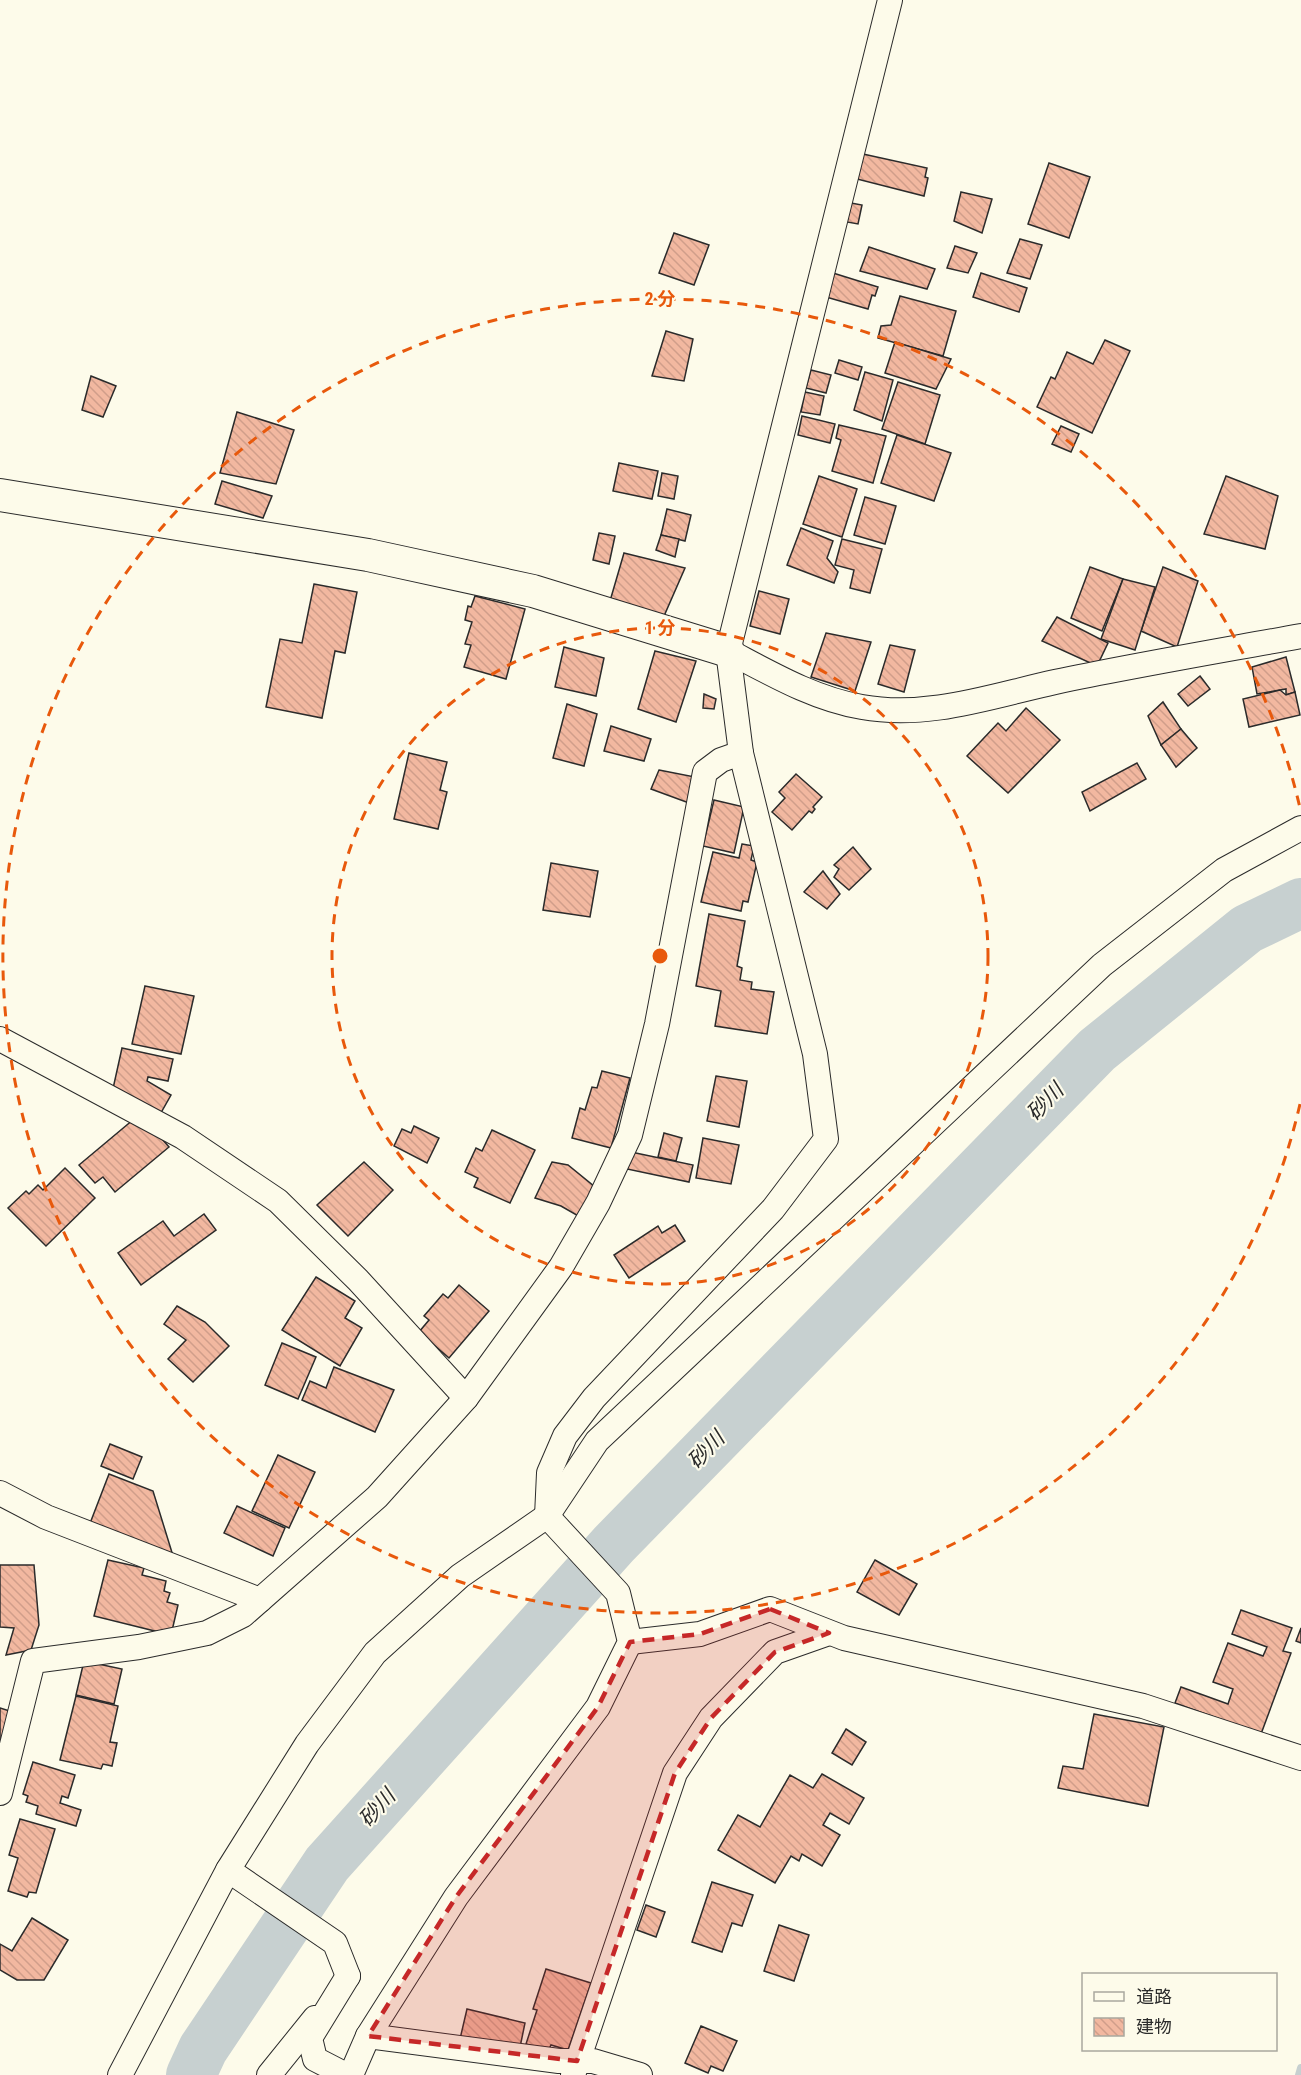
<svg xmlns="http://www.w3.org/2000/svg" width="1301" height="2075" viewBox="0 0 1301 2075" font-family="'Roboto Condensed','Noto Sans JP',sans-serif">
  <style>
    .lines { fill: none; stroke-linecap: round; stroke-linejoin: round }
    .stream { stroke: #c7d0d0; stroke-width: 8 }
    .river { stroke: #c7d0d0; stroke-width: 50 }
    .building { fill: url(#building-back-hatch); stroke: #2b2b2b; stroke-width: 1.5 }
    .minor-casing { stroke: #2b2b2b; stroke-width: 26 }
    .tertiary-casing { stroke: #2b2b2b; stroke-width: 34 }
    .minor { stroke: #fdfbea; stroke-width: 24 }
    .tertiary { stroke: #fdfbea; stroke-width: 32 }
    .marked { fill: #c62828; fill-opacity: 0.2; stroke: #c62828; stroke-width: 4.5; stroke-dasharray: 12 8; stroke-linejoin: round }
    .ring { fill: none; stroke: #e8590c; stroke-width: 3; stroke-dasharray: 10 8 }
    .labels { text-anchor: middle; stroke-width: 4.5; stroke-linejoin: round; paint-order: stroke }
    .water-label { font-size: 21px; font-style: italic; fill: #2b2b2b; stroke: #fdfbea }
    .centre { fill: #e8590c; stroke: #fdfbea; stroke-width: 3 }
    .ring-label { font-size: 18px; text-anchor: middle; font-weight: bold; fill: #e8590c; stroke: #fdfbea; stroke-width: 4.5; stroke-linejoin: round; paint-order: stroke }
  </style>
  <defs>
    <pattern id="building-back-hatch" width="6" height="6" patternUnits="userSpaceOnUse" patternTransform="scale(1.5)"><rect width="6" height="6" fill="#f2b8a0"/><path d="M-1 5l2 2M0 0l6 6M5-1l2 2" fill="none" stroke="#d09e8a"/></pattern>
  </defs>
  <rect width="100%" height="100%" fill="#fdfbea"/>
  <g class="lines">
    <polyline class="stream" points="1299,2075 1301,2068"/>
    <polyline class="river" points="191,2075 203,2049 327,1864 614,1544 1097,1050 1247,929 1301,903"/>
  </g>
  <g class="building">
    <polygon points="863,154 927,168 925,177 928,178 924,196 857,179"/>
    <polygon points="1049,163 1090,177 1069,238 1028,224"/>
    <polygon points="961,192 992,199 982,233 954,221"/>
    <polygon points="851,203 862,205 858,224 847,222"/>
    <polygon points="674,233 709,245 694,285 659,273"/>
    <polygon points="1020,239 1042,245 1030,279 1007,273"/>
    <polygon points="955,246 977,253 968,273 947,268"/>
    <polygon points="869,247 935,269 927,289 860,271"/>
    <polygon points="833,273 878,287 875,296 872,295 868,309 826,297"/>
    <polygon points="981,273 1027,288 1019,312 973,297"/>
    <polygon points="900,296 956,311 943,356 878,338 881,326 891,325"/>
    <polygon points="666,331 693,339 684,381 652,376"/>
    <polygon points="1105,340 1130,351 1092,433 1037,407 1051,377 1055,379 1067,352 1093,364"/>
    <polygon points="895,342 951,359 936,389 885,373"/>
    <polygon points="839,360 862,367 858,380 835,373"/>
    <polygon points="811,370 831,375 826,393 806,388"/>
    <polygon points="865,372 893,380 882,421 854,410"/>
    <polygon points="91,376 116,386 103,417 82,410"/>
    <polygon points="898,382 940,395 925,444 882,429"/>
    <polygon points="805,392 824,396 820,415 801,412"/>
    <polygon points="237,412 294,430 276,484 220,473"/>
    <polygon points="802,416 835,424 830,443 798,435"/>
    <polygon points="839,425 886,436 873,483 832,471 841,440 836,438"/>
    <polygon points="1061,426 1079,434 1071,452 1052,444"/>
    <polygon points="897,435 951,453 934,501 881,483"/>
    <polygon points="619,463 658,471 652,499 613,491"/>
    <polygon points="662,473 678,476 674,499 658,496"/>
    <polygon points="819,476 857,489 842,537 803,524"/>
    <polygon points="1226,476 1278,496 1265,549 1204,534"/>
    <polygon points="222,481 272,496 263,518 215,504"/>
    <polygon points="865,497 896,506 885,544 854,535"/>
    <polygon points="667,509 691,515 685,541 661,535"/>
    <polygon points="801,528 833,541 827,558 838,572 834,583 787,565"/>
    <polygon points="599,533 615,536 609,564 593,560"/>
    <polygon points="661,535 679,539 675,557 656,550"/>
    <polygon points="842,539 882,549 870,593 850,588 854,570 835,565"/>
    <polygon points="624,553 685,568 664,616 610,601"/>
    <polygon points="1090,567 1123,579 1102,631 1071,618"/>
    <polygon points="1163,567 1198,581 1177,647 1141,631"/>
    <polygon points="1123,579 1155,587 1135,650 1101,639"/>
    <polygon points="314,584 357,592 345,653 335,651 322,718 266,707 280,639 302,643"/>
    <polygon points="759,591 789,599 780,634 750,626"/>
    <polygon points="475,596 525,609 506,679 464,667 471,645 465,644 472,622 465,620 468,606 471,607"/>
    <polygon points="1057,617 1108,643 1097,666 1042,641"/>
    <polygon points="826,633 871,642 855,691 811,677"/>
    <polygon points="890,645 915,650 904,692 878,684"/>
    <polygon points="564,647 604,658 596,696 555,687"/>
    <polygon points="655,651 696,661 676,722 638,709"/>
    <polygon points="1286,657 1295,692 1286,695 1286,689 1257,694 1252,667"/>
    <polygon points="1200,676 1210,689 1188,706 1178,694"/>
    <polygon points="1280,690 1286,695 1295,692 1300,715 1249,727 1243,699"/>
    <polygon points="704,694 716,699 714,709 703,708"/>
    <polygon points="1163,702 1181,729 1161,745 1148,716"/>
    <polygon points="567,704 597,714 584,766 553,758"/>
    <polygon points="1026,708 1060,740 1008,793 967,756 998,723 1006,731"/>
    <polygon points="611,726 651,739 644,761 604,751"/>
    <polygon points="1181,729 1197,748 1176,767 1161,745"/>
    <polygon points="409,753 447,762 440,790 447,792 438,829 394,819"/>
    <polygon points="1137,763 1146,779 1090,811 1082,792"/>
    <polygon points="659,770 695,777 689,803 651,789"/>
    <polygon points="796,774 822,797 813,807 815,809 812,813 809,811 792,830 772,812 785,798 779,792"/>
    <polygon points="714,800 744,807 734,853 703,846"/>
    <polygon points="742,844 754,846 751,860 757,862 748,902 743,901 741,911 701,902 713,852 739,858"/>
    <polygon points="853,847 871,869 849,890 834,877 839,869 834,865"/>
    <polygon points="551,863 598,871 590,917 543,910"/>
    <polygon points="823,871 840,894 827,909 804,892"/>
    <polygon points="709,914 745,921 737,966 742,968 740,980 752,982 751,989 774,992 767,1034 715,1026 721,991 696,986"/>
    <polygon points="145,986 194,996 181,1054 132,1044"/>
    <polygon points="122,1048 173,1059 168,1081 148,1077 147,1081 171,1095 158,1118 112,1093"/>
    <polygon points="602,1071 630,1078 611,1148 572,1138 580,1108 585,1110 592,1087 597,1088"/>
    <polygon points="716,1076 747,1081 739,1127 707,1121"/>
    <polygon points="140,1114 169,1147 115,1192 103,1177 95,1183 79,1165"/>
    <polygon points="414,1126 439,1138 427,1163 394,1146 402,1129 411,1133"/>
    <polygon points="492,1130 535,1150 510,1203 474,1187 478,1178 465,1172 476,1148 482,1151"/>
    <polygon points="664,1133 682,1138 676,1161 658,1157"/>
    <polygon points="703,1138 739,1145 731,1184 696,1178"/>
    <polygon points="631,1152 693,1165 689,1182 627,1169"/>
    <polygon points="364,1162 393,1190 348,1236 317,1205"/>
    <polygon points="552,1162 568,1165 595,1187 580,1217 561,1206 535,1198"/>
    <polygon points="65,1168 95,1198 46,1246 8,1208 26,1191 29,1194 38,1185 43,1190"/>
    <polygon points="204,1214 216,1230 141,1285 118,1253 163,1221 174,1236"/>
    <polygon points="675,1225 685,1241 629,1278 614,1255 658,1226 662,1233"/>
    <polygon points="316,1277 355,1301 345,1318 362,1328 340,1366 282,1330"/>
    <polygon points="459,1285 489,1311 449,1358 419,1332 429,1320 424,1316 443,1294 448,1298"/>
    <polygon points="177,1306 205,1322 229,1346 193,1382 168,1359 186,1340 164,1324"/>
    <polygon points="282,1343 316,1357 298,1399 265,1385"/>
    <polygon points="334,1367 394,1390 375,1432 302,1400 310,1381 326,1388"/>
    <polygon points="110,1444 142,1457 133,1479 101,1466"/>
    <polygon points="278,1455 315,1472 289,1528 252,1511"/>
    <polygon points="109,1474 153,1491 174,1559 89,1526"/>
    <polygon points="237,1506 285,1528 273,1556 224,1533"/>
    <polygon points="108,1560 144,1568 142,1575 166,1581 164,1591 170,1593 167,1602 178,1605 171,1635 94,1616"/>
    <polygon points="875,1560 917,1584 899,1615 857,1592"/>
    <polygon points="0,1565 34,1565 39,1625 31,1650 6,1655 14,1628 0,1627"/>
    <polygon points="1241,1610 1292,1628 1283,1651 1291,1653 1261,1734 1175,1703 1181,1687 1228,1704 1233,1689 1213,1682 1228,1643 1263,1656 1267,1647 1232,1634"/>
    <polygon points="1301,1628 1301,1643 1296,1641"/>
    <polygon points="84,1661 122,1669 114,1704 76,1695"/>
    <polygon points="76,1696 118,1706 110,1742 117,1743 112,1766 103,1764 101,1769 60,1760"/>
    <polygon points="0,1708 16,1713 6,1742 0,1740"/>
    <polygon points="1094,1714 1164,1727 1148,1806 1058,1788 1063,1766 1083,1769"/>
    <polygon points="846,1729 866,1742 852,1765 832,1753"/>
    <polygon points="33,1762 75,1775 68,1798 62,1796 60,1803 81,1810 76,1826 36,1814 38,1806 26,1802 28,1796 23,1794"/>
    <polygon points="822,1774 864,1798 849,1824 830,1813 823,1825 840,1835 822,1866 802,1854 799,1861 791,1856 775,1883 718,1850 738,1815 760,1827 790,1775 813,1788"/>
    <polygon points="20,1819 55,1829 36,1893 29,1892 27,1897 8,1891 18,1858 9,1855"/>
    <polygon points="712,1882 753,1895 742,1926 732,1923 722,1952 692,1942"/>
    <polygon points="646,1905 665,1912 656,1937 637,1930"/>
    <polygon points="32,1918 68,1940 44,1980 17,1980 0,1970 0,1944 12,1951"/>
    <polygon points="779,1925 809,1935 794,1981 764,1971"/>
    <polygon points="546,1969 591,1983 568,2050 551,2045 548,2051 526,2044 537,2010 533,2009"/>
    <polygon points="467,2009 525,2023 519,2052 460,2039"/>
    <polygon points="701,2026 737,2041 723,2071 711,2066 708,2073 685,2063"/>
  </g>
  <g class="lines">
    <defs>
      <g id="minor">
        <path d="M 728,651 C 770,673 814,699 862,707 C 928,719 991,696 1055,682 C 1136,665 1219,651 1301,636"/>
        <polyline points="0,1039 183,1137 278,1201 358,1280 466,1398"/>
        <polyline points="0,1493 46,1517 260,1600"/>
        <polyline points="630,1642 700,1634 770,1609 844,1638 1143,1706 1301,1758"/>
        <polyline points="0,1793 33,1661 139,1647 207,1633 243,1615 377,1497 466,1398 561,1267 598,1203 630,1135 657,1024 705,772 721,760 741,753"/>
        <polyline points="228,1870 335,1943 348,1976"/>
        <polyline points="368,2036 559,2061 593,2061 640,2075"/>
        <polyline points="120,2075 228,1870 307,1744 375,1653 460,1576 547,1516 597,1441 1102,965 1224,870 1301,828"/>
        <polyline points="269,2075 315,2018"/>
        <polyline points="346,2075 315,2059 310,2038 348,1976"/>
        <polyline points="351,2075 368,2036 456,1897 598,1707 630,1642 618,1593 547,1516 549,1473 565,1436 594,1398 773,1209 826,1139 815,1054 741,753 728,651 890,0"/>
        <polyline points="573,2075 675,1773 711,1718 775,1652 829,1633"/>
      </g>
      <polyline id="tertiary" points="0,495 368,555 533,591 728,651"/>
    </defs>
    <use href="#minor" class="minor-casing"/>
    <use href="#tertiary" class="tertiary-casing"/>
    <use href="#minor" class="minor"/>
    <use href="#tertiary" class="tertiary"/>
  </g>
  <path class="marked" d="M 770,1609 L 829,1633 L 775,1652 L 711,1718 L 675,1773 L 577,2061 L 368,2036 L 456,1897 L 598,1707 L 630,1642 L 700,1634 Z"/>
  <g class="ring">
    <circle cx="660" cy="956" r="328"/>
    <path d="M1300 1104A657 657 0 1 1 1300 808"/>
  </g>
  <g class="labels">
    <g class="water-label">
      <text transform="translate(1045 1102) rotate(-46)" y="7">砂川</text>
      <text transform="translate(706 1450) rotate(-46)" y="7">砂川</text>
      <text transform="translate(377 1808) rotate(-48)" y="7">砂川</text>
    </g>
  </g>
  <circle cx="660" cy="956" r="9" class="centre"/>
  <g class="ring-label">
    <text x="660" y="305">2 分</text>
    <text x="660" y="634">1 分</text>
  </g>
  <rect x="1082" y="1973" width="195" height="78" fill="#fdfbea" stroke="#a9a89e" stroke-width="1.5"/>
  <rect x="1094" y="1992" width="30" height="9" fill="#fdfbea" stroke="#a9a89e" stroke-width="1.5"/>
  <text x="1136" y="2003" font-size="18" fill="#2b2b2b">道路</text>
  <rect x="1094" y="2018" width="30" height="18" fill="url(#building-back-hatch)" stroke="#a9a89e" stroke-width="1.5"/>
  <text x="1136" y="2033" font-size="18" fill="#2b2b2b">建物</text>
</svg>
